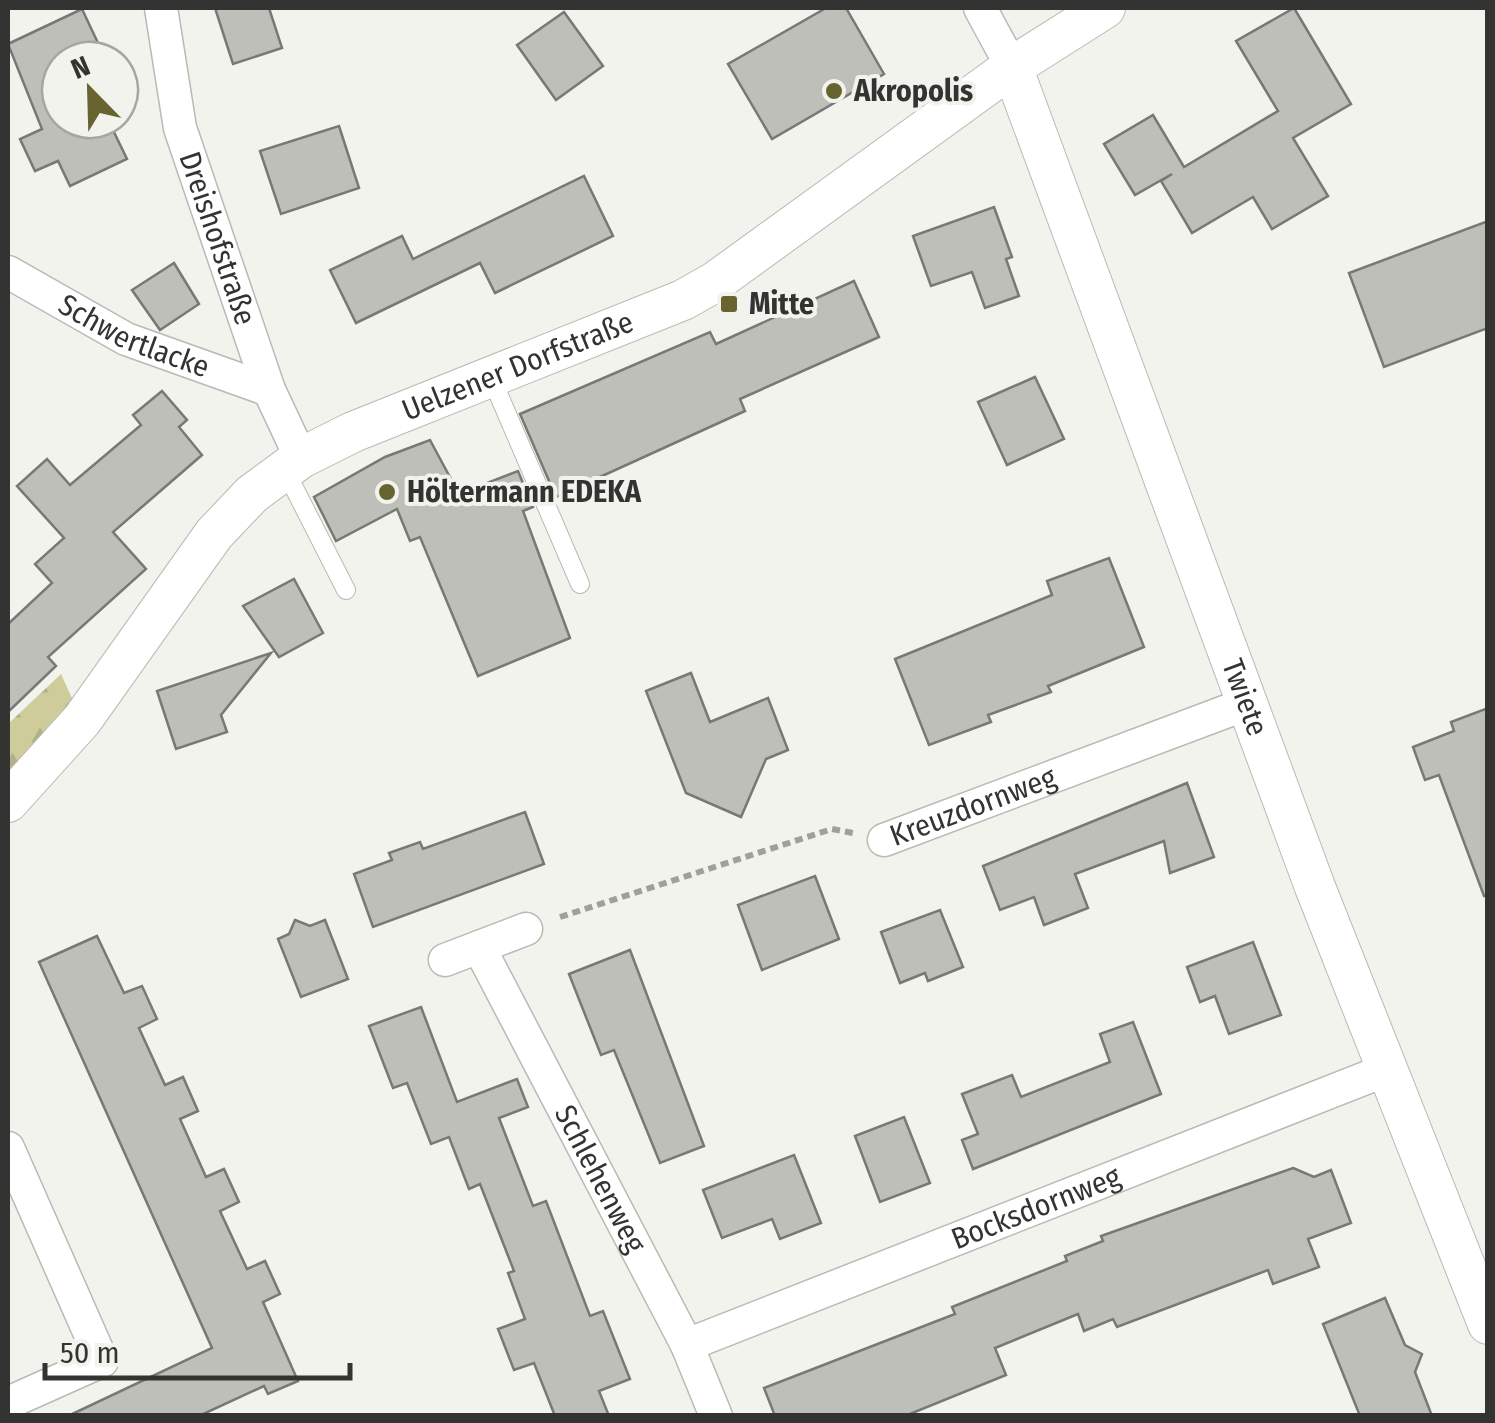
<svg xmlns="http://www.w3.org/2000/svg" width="1495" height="1423" viewBox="0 0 1495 1423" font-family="'Fira Sans Condensed',sans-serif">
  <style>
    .forest { fill: url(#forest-firs) }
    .building { fill: #bfbfba; stroke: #787874; stroke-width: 2.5 }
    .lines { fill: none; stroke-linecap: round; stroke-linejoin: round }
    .service-casing { stroke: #bab9b5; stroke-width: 20 }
    .minor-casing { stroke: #bab9b5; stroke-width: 35 }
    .tertiary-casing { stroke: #bab9b5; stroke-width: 42 }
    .path { stroke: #9f9f9c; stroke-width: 6; stroke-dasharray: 8 5; stroke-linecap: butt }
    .service { stroke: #fff; stroke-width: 18 }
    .minor { stroke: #fff; stroke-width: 32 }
    .tertiary { stroke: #fff; stroke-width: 40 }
    .poi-dot { fill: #686431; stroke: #f3f3ee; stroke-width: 4 }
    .labels { text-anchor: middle; stroke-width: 8; stroke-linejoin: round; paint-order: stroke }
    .poi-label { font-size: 30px; font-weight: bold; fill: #333331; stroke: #f3f3ee; text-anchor: start }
    .street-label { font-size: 30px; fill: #333331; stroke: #f3f3ee }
  </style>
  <defs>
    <pattern id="forest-firs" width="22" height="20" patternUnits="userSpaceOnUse" patternTransform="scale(2.5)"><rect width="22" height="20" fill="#cfcc9c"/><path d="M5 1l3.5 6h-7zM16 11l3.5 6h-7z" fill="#b2b087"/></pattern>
  </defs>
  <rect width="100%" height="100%" fill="#f3f3ee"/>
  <polygon class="forest" points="61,674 82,720 8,802 8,724"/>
  <g class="building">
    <polygon points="215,8 269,8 282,48 233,64"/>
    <polygon points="826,8 846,8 884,74 772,139 728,64"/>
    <polygon points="1294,8 1351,104 1293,138 1328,196 1272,229 1253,197 1192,233 1161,181 1172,174 1135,195 1104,144 1153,115 1184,167 1278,111 1236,41"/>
    <polygon points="82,9 106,60 60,60 60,120 117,120 111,126 127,159 70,186 58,161 35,171 20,139 42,129 8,44"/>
    <polygon points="564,12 603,66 556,100 517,45"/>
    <polygon points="339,126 359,188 281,214 260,151"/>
    <polygon points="584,176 613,236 495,293 480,263 356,323 330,270 402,236 413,259"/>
    <polygon points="994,207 1012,257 1006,259 1019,296 985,308 972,272 931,286 913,236"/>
    <polygon points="1488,221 1488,328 1384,367 1349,273"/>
    <polygon points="174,263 199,304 160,330 132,290"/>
    <polygon points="854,281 879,337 740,399 745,411 556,497 520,414 710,332 716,344"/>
    <polygon points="1035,377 1064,439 1007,465 978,402"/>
    <polygon points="162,391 187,420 179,427 202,455 113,532 146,569 48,657 56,666 8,712 8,624 52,583 35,564 64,538 17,486 47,459 70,485 141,425 133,415"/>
    <polygon points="430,440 459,494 518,471 533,507 523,511 570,638 478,676 420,537 410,541 397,509 336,541 314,497 385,457"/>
    <polygon points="1109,558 1144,647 1048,686 1051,692 988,715 991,722 929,745 895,659 1052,595 1047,581"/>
    <polygon points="294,579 323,633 279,657 243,606"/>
    <polygon points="271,653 221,715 227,732 176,749 157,691"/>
    <polygon points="691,673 710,722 768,698 788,750 766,759 741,817 686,793 646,691"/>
    <polygon points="1488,708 1488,895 1484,896 1439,775 1425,780 1413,747 1454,731 1451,722"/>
    <polygon points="1187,783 1214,857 1170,873 1164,841 1075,874 1088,908 1044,925 1034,897 1000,910 983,866"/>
    <polygon points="525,812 544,864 373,927 354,874 392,860 389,853 420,842 423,849"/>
    <polygon points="815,876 839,939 762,970 738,905"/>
    <polygon points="940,910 963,967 928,981 925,973 900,983 881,932"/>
    <polygon points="295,920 310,926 325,920 348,979 301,997 278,939 289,934"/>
    <polygon points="97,936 124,993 142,986 157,1019 139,1028 165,1085 183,1077 198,1111 180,1119 206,1177 224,1169 239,1202 220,1211 247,1269 265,1261 280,1294 263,1302 298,1381 268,1394 264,1386 199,1416 68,1416 212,1348 39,962"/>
    <polygon points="1253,942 1281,1015 1229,1034 1215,996 1200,1002 1187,967"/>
    <polygon points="630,950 704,1146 660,1163 614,1050 601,1055 569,974"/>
    <polygon points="421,1007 457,1102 517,1079 528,1107 499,1118 533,1206 546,1201 590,1316 603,1311 630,1379 599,1391 609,1416 555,1416 534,1363 514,1370 498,1329 525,1319 508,1273 514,1271 480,1184 469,1189 449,1137 431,1144 407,1083 393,1088 369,1026"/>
    <polygon points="1133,1022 1161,1094 973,1169 962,1140 978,1134 962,1094 1012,1075 1021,1097 1110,1062 1100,1034"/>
    <polygon points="904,1117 930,1183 880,1202 855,1136"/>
    <polygon points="794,1155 821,1223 780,1239 772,1219 722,1238 703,1190"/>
    <polygon points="1293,1168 1314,1177 1331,1170 1351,1223 1308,1239 1319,1267 1273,1284 1268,1270 1117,1327 1113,1319 1084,1331 1078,1314 995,1348 1006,1375 905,1416 775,1416 764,1388 955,1314 952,1307 1067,1261 1065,1256 1103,1241 1101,1236"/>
    <polygon points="1385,1298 1405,1345 1422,1354 1415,1372 1432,1416 1360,1416 1323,1324"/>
  </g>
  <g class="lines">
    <defs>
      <g id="service">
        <polyline points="491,377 580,584"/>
        <polyline points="285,470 346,590"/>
      </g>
      <g id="minor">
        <path id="s1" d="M 161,8 L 180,128 L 269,390 L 301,458"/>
        <polyline points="980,8 1012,67"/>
        <path id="s2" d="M 8,272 L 126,339 L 269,390"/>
        <path id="s3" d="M 884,840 L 1246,704"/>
        <path id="s4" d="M 526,929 L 479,947 L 687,1345 L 716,1416"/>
        <polyline points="445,960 479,947"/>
        <polyline points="8,1148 102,1361 8,1403"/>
        <path id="s5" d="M 687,1345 L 1386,1070"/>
      </g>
      <g id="tertiary">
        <path id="s6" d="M 1012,67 L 1315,887 L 1488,1324"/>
        <path id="s7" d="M 8,802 L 82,720 L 214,534 L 252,494 L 301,458 L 353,432 L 683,300 L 715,282 L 1012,67 L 1105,8"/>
      </g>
    </defs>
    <use href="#service" class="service-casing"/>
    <use href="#minor" class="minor-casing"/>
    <use href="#tertiary" class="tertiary-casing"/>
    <polyline class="path" points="560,917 832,829 853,833"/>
    <use href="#service" class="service"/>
    <use href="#minor" class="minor"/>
    <use href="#tertiary" class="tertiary"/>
  </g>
  <g class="poi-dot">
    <circle cx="834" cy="91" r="10"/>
    <rect x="719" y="294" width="20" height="20" rx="5"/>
    <circle cx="387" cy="492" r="10"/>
  </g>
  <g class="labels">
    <g class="poi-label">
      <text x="854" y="101">Akropolis</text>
      <text x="749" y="314">Mitte</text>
      <text x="407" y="502">Höltermann EDEKA</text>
    </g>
    <g class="street-label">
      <text dy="10" stroke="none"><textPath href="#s1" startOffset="238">Dreishofstraße</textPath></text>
      <text dy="10" stroke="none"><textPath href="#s2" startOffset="142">Schwertlacke</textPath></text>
      <text dy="10" stroke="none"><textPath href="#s7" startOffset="690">Uelzener Dorfstraße</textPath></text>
      <text dy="10" stroke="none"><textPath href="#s6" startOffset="672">Twiete</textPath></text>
      <text dy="10" stroke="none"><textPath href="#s3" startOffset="95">Kreuzdornweg</textPath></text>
      <text dy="10" stroke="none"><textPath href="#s4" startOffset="312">Schlehenweg</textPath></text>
      <text dy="10" stroke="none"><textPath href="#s5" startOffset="375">Bocksdornweg</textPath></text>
    </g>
  </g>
  <rect width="1495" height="1423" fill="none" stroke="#333331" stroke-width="20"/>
  <g transform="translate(90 90) rotate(337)"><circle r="48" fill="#f3f3ee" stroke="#a6a6a2" stroke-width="2.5"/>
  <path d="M0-8L18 38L0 25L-18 38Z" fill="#686431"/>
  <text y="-15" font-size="28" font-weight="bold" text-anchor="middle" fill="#333331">N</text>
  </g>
  <path d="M45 1363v15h305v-15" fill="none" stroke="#333331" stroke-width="5"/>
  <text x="60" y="1363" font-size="30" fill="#333331" stroke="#f3f3ee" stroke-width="8" paint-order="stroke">50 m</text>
</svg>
